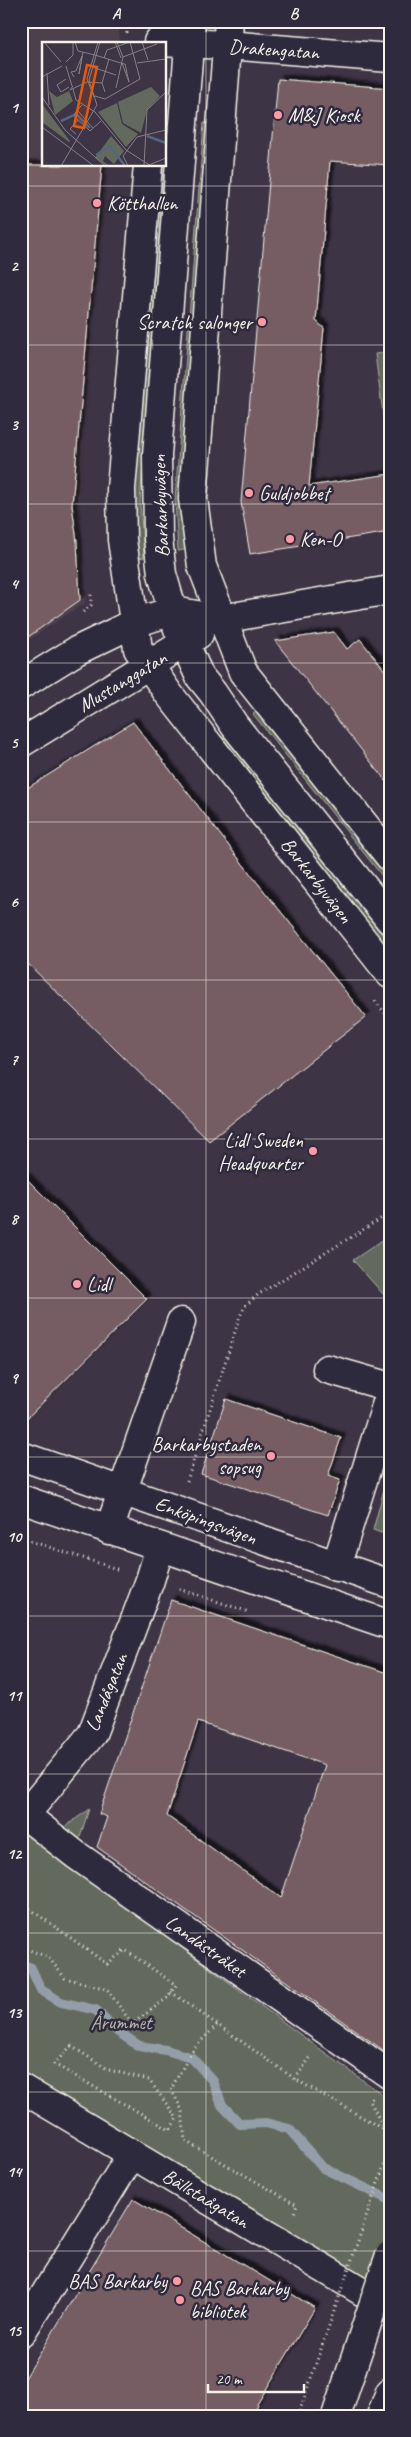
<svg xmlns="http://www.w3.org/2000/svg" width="411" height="2437" viewBox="0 0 411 2437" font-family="Caveat,sans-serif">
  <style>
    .built { fill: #4e404e }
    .green { fill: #636a5d; stroke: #acaea2 }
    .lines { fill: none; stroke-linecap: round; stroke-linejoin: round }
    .stream { stroke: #939ea8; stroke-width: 10 }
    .building { fill: #745d63; stroke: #f4f1e8; fill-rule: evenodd; filter: url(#shadow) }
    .minor-casing { stroke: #f4f1e8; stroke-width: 31 }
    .path { stroke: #f4f1e8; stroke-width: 3; stroke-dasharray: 1 4; stroke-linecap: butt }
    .minor { stroke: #2f2a3d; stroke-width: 28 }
    .minor-bridge-casing { stroke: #f4f1e8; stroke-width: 31; stroke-linecap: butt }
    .path-bridge { stroke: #f4f1e8; stroke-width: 3; stroke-dasharray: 1 4; stroke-linecap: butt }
    .minor-bridge { stroke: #2f2a3d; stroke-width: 28 }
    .grid { fill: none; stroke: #f4f1e8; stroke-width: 1; stroke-opacity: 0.55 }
    .poi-dot { fill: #ff9aa2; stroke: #2f2a3d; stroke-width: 2 }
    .labels { text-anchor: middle; stroke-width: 5; stroke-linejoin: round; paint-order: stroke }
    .street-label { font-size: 20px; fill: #f4f1e8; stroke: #2f2a3d }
    .poi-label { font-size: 20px; fill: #f4f1e8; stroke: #2f2a3d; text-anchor: start }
    .park-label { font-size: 20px; fill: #b3b4a9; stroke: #2f2a3d }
    .inset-river { fill: none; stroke: #52667e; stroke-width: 2.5 }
    .inset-road { fill: none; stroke: #868086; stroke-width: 1 }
    .view { fill: #e8590c; fill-opacity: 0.15; stroke: #e8590c; stroke-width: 2.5 }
    .inset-edge { fill: none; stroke: #f4f1e8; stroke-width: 2.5 }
    .neatline { fill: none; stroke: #f4f1e8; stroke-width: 2 }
    .grid-label { font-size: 16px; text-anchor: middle; font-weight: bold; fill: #f4f1e8 }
  </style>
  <defs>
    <filter id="shadow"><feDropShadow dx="4.5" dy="-4.5" stdDeviation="1" flood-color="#0009"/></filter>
  </defs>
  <rect width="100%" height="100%" fill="#3d3445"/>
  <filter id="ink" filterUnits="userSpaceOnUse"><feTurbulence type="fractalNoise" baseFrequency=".02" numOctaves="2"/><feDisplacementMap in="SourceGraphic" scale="10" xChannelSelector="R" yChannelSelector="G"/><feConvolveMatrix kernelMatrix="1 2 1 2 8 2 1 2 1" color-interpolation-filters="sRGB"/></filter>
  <g filter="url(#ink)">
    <polygon class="built" points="21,21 120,21 118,44 44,44 44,165 107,165 78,505 85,603 21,645"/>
    <g class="green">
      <polygon points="165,122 168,122 140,503 144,557 135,559 132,511 158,165 165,165"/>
      <polygon points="204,123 213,125 188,549 178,551 175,499"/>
      <polygon points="390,352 390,420 384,421 375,354"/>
      <polygon points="260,709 390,873 390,886 253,714"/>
      <polygon points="224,736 390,944 390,957 218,741"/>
      <polygon points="390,1235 390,1302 353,1260"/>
      <polygon points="390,1467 390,1536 373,1530"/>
      <polygon points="89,1809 75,1853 54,1835"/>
      <polygon points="26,1834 390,2100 390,2294 21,2075 21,1838"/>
    </g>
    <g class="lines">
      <polyline class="stream" points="21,1964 31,1968 41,1990 61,2002 96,2010 117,2031 139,2046 166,2050 192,2058 213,2081 222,2105 240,2124 266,2123 289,2129 323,2168 390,2200"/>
    </g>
    <g class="building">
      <polygon points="278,79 390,88 390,165 330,161 316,321 324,328 309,486 390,474 390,532 250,554 241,502"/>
      <polygon points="21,165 102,165 72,505 77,542 80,600 21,642"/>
      <polygon points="334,632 347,649 360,639 390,677 390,786 275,641"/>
      <polygon points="133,722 256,881 366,1017 209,1141 21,957 21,792"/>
      <polygon points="21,1173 147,1299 21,1424"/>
      <polygon points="226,1399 341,1438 328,1476 340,1480 328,1515 201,1474"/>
      <path d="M 171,1600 L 390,1674 L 390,2055 L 97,1847 L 107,1817 L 99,1814 ZM 198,1722 L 325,1765 L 281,1898 L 167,1816 Z"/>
      <polygon points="133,2199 315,2308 250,2416 21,2416 21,2385"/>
    </g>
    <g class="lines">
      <defs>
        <g id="minor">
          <polyline points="191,21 157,455 158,538 162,574 178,629 200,677 213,693 235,726 390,920"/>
          <polyline points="229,21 193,499 202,566 243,672 390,857"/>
          <polyline points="158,42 227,45 390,58"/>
          <polyline points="148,165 121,489 122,540 138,649 168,693 390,974"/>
          <polyline points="21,685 76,651 134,623 173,611 221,619 390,590"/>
          <polyline points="21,743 199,634"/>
          <polyline points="327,1369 390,1387"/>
          <polyline points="21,1456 390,1584"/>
          <polyline points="21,1499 390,1625"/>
          <polyline points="109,1530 181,1322"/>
          <polyline points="336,1567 390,1393"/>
          <polyline points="25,1815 76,1855 390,2075"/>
          <polyline points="21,1820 92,1734 150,1580 160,1547"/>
          <polyline points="21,2088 390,2308"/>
          <polyline points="21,2333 132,2154"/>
          <polyline points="381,2416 390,2392"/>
        </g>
      </defs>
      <use href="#minor" class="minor-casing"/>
      <g class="path">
        <polyline points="127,33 128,21"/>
        <polyline points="83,612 91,605 91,592"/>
        <polyline points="375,1001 390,1019"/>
        <polyline points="187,1481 240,1316 245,1306 259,1294 390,1213"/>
        <polyline points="21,1538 120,1570"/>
        <polyline points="179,1589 249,1612"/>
        <polyline points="21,1908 26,1906 107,1964 125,1950 176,1985 167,1998 132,2024 107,1989 65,1978 48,1957 21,1947"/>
        <polyline points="171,1992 295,2079 390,2133"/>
        <polyline points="217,2025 194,2048 171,2089 182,2110 185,2141 297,2205 293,2216"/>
        <polygon points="71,2046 109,2070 149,2080 177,2118 170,2130 54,2064"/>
        <polyline points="295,2079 312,2055"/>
        <polyline points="372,2098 370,2101 384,2129"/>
      </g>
      <use href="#minor" class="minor"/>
      <defs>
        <polyline id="minor-bridge" points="336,2416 390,2255"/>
      </defs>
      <use href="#minor-bridge" class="minor-bridge-casing"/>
      <polyline class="path-bridge" points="298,2416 390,2148"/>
      <use href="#minor-bridge" class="minor-bridge"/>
    </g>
  </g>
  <path class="grid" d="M 206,21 L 206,2416M 21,186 L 390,186M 21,345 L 390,345M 21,504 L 390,504M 21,663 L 390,663M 21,822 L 390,822M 21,980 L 390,980M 21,1139 L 390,1139M 21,1298 L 390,1298M 21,1457 L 390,1457M 21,1616 L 390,1616M 21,1774 L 390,1774M 21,1933 L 390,1933M 21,2092 L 390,2092M 21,2251 L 390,2251"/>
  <g class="poi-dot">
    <circle cx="278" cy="115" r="5"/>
    <circle cx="97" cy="203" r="5"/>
    <circle cx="262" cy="322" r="5"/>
    <circle cx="249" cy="493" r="5"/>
    <circle cx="290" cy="539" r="5"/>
    <circle cx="313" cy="1151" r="5"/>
    <circle cx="77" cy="1284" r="5"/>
    <circle cx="271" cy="1456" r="5"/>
    <circle cx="177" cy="2281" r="5"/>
    <circle cx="180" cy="2300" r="5"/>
  </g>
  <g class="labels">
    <g class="street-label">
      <text transform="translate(274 49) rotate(4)" y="7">Drakengatan</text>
      <text transform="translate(160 506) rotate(-92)" y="7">Barkarbyvägen</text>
      <text transform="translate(122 681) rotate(-31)" y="7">Mustanggatan</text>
      <text transform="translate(317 880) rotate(52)" y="7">Barkarbyvägen</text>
      <text transform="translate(206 1520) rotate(20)" y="7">Enköpingsvägen</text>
      <text transform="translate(106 1692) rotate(-68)" y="7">Landågatan</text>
      <text transform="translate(206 1946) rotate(35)" y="7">Landåstråket</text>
      <text transform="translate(206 2198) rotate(31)" y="7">Bällstaågatan</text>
    </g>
    <g class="poi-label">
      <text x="288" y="122">M&amp;J Kiosk</text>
      <text x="107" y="210">Kötthallen</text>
      <text x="252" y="329" text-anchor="end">Scratch salonger</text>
      <text x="259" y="500">Guldjobbet</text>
      <text x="300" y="546">Ken-O</text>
      <text x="303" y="1147" text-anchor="end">Lidl Sweden<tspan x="303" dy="23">Headquarter</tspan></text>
      <text x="87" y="1291">Lidl</text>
      <text x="261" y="1451" text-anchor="end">Barkarbystaden<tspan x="261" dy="23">sopsug</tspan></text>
      <text x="167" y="2288" text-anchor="end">BAS Barkarby</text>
      <text x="190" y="2295">BAS Barkarby<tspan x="190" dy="23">bibliotek</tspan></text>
    </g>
    <g class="park-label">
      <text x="121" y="2029">Årummet</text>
    </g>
  </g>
  <g transform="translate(42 42)">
    <rect width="124" height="124" fill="#3d3445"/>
    <path d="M 109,45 L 118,54 L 105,68 L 99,91 L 81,81 L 76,60 ZM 7,49 L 15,55 L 27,49 L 31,59 L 13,73 ZM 75,61 L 80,82 L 96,92 L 84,105 L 56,70 ZM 0,62 L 28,99 L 27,100 L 0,80 ZM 69,94 L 82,109 L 72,122 L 63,114 L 61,119 L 67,124 L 65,124 L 53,116 Z" fill="#636a5d"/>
    <path class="inset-river" d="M 19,79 L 34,72 L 48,86M 105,94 L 124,101M 54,113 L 68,104 L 83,124"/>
    <path class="inset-road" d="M 2,0 L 19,20M 33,0 L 36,9 L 53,13 L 82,22 L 83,22 L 87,40 L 80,21M 73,0 L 79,16M 100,0 L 106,18M 40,15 L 37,32 L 41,10M 81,15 L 115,2M 62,16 L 65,8 L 88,0M 24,20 L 31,13 L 31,0M 95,21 L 124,17M 24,24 L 30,44M 50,25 L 74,33M 5,31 L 7,63M 0,35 L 20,24M 32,35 L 29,30 L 34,29 L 40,14M 24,37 L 15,43 L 19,50 L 27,45M 31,44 L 28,48 L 45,40 L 60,41M 74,46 L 81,15 L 75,0M 31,47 L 34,58 L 53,70 L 84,108 L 109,124M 63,50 L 60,41 L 67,17M 53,54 L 63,57 L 98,37 L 88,0M 0,55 L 23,88 L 63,124M 52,55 L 45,37 L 56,0M 40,63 L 33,71 L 33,75 L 48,89 L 59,79M 36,69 L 51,86M 0,85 L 52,124M 34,92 L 28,87 L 36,78M 107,123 L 124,116M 19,124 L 55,63 L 47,38 L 58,0M 86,124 L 81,114 L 95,95 L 124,88M 102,124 L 105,68 L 124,50"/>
    <path class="view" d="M 45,23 L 55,25 L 42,86 L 32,84 Z"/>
    <rect width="124" height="124" class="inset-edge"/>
  </g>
  <rect width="411" height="2437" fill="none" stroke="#2f2a3d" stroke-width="55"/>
  <path d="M208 2384v8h96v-8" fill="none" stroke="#f4f1e8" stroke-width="2.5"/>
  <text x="216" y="2384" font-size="15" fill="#f4f1e8" stroke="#2f2a3d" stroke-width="4" paint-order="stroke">20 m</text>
  <rect x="28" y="28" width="356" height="2382" class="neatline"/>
  <g class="grid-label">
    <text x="116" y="19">A</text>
    <text x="294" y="19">B</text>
    <text x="14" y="113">1</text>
    <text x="14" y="271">2</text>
    <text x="14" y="430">3</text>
    <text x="14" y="589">4</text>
    <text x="14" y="748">5</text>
    <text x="14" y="907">6</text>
    <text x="14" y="1065">7</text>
    <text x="14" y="1224">8</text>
    <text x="14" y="1383">9</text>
    <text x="14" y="1542">10</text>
    <text x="14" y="1701">11</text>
    <text x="14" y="1859">12</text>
    <text x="14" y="2018">13</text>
    <text x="14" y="2177">14</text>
    <text x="14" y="2336">15</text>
  </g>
</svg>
